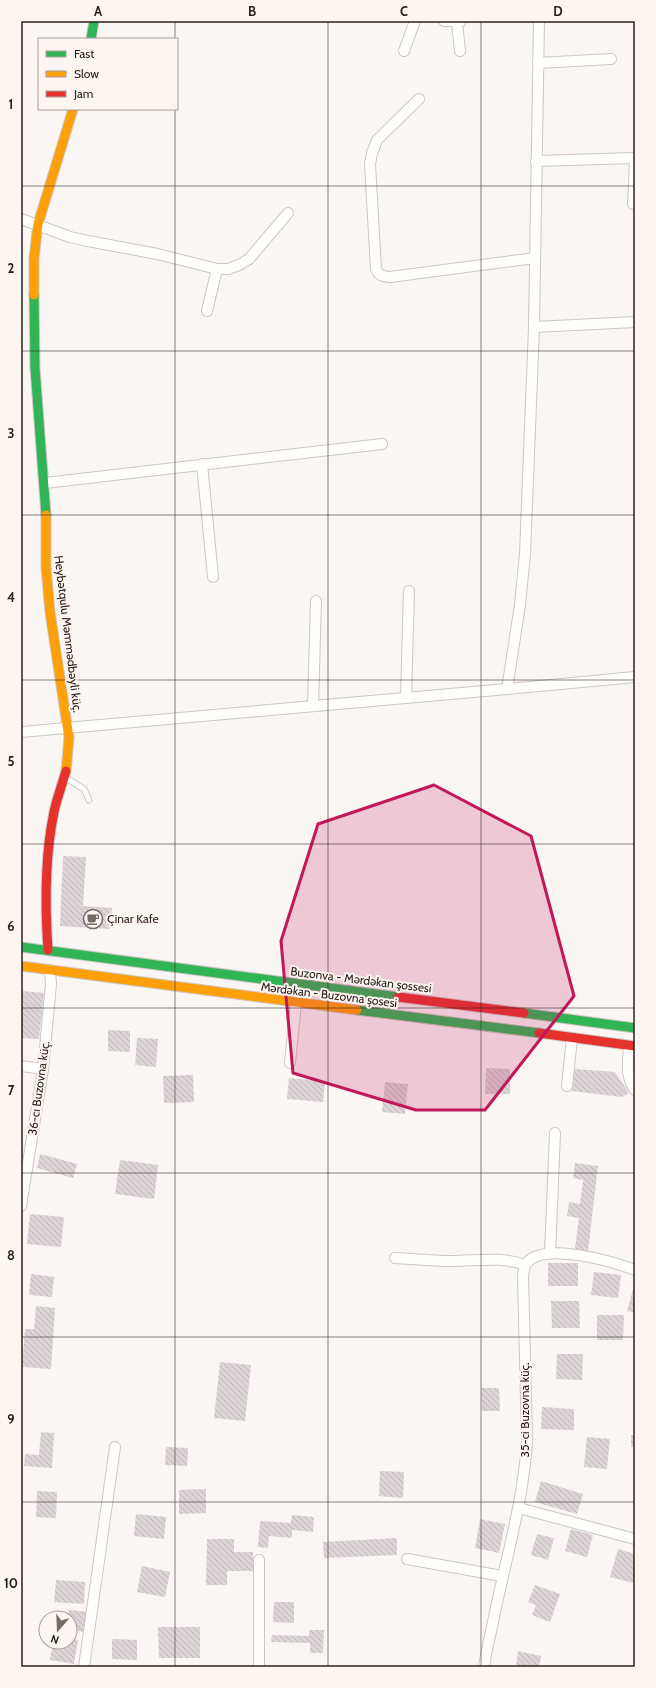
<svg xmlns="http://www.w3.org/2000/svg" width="656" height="1688" viewBox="0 0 656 1688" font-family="Cabin,sans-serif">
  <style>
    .building { fill: url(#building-back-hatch) }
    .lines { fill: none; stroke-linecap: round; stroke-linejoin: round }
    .lane-casing { stroke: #cec6c2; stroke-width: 7 }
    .street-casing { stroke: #cec6c2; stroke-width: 12 }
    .fast-casing { stroke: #cec6c2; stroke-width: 11 }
    .slow-casing { stroke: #cec6c2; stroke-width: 11 }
    .jam-casing { stroke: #cec6c2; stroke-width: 11 }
    .lane { stroke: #fefefd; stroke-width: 5 }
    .street { stroke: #fefefd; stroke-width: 10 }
    .fast { stroke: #30b455; stroke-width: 9 }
    .slow { stroke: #ff9f0a; stroke-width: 9 }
    .jam { stroke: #e5322d; stroke-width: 9 }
    .marked { fill: #c2185b; fill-opacity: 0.2; stroke: #c2185b; stroke-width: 3; stroke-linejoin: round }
    .grid { fill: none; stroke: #2d201a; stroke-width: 1; stroke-opacity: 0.55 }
    .labels { text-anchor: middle; stroke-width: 4; stroke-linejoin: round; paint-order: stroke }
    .street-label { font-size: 12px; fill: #2d201a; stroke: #fcf5f1 }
    .poi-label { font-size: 12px; fill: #2d201a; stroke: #fcf5f1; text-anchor: start }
    .neatline { fill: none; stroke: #2d201a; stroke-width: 1.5 }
    .grid-label { font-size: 13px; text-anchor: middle; font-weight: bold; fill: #2d201a }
  </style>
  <defs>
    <pattern id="building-back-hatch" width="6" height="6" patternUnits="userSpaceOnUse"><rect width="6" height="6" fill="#dcd4d6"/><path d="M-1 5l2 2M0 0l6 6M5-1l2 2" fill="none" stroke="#bdb6b7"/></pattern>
  </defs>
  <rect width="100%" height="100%" fill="#f9f6f4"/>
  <g class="building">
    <polygon points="63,856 86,857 83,906 112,908 110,929 60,926"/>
    <polygon points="21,991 44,993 39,1039 21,1038"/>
    <polygon points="108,1030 130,1031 130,1052 108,1051"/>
    <polygon points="137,1038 158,1039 156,1067 135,1065"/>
    <polygon points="486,1068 510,1069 510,1094 485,1094"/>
    <polygon points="575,1069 615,1072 629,1093 622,1097 572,1091"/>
    <polygon points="193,1075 194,1102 164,1103 163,1076"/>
    <polygon points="289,1078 325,1081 323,1102 287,1099"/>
    <polygon points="385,1082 408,1084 405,1114 382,1112"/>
    <polygon points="40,1154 77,1164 73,1178 37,1168"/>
    <polygon points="120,1160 158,1165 154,1199 115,1194"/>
    <polygon points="575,1163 598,1166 588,1251 575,1249 579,1218 567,1216 569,1202 580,1204 583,1180 573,1178"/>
    <polygon points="30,1214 64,1217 61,1247 27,1244"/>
    <rect x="548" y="1263" width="30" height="23"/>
    <polygon points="594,1272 621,1275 618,1298 591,1295"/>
    <polygon points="31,1274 54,1277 52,1297 29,1295"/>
    <polygon points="635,1282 635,1313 627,1311"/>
    <polygon points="551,1301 579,1301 580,1328 552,1328"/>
    <polygon points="36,1306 55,1308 51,1369 22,1367 25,1329 34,1329"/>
    <polygon points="597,1315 624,1315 623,1340 597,1340"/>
    <polygon points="557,1354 583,1354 582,1380 556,1379"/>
    <polygon points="220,1362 251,1365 245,1421 214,1418"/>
    <polygon points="481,1388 499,1388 500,1411 482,1411"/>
    <polygon points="542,1407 574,1409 574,1430 541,1429"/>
    <polygon points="41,1432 54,1433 52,1468 24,1466 25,1454 39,1455"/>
    <rect x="631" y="1435" width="4" height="12"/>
    <polygon points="587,1437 610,1439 607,1469 584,1467"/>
    <polygon points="166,1447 188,1448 187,1466 165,1465"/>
    <polygon points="380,1471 404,1472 403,1498 379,1496"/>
    <polygon points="541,1481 583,1494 577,1514 535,1502"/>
    <polygon points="206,1489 206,1513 179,1514 179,1490"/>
    <polygon points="37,1491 57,1492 56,1518 36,1517"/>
    <polygon points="136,1514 166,1517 164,1539 134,1536"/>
    <polygon points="292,1515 314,1517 313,1532 292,1530 292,1538 269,1536 268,1548 258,1547 260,1521 291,1523"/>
    <polygon points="480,1519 505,1524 499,1553 475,1548"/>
    <polygon points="571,1529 593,1535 587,1557 565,1551"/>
    <polygon points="537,1534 554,1538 548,1560 531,1555"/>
    <polygon points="397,1538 397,1555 324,1558 323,1542"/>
    <polygon points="207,1539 234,1539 234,1552 253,1552 253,1571 227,1571 227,1585 206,1585"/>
    <polygon points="618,1549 635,1554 635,1575 633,1583 610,1577"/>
    <polygon points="142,1566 170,1572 165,1597 137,1592"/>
    <polygon points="56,1580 85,1582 84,1604 54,1602"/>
    <polygon points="535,1585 560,1594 550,1622 532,1615 536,1605 528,1602"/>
    <polygon points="274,1602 294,1602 294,1623 273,1622"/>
    <polygon points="69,1610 87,1612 85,1632 70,1630 70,1618 68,1618"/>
    <polygon points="158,1627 200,1627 200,1658 159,1658"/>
    <polygon points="309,1630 324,1630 323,1653 310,1653 310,1643 271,1642 272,1635 309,1636"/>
    <polygon points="70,1638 78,1640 74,1664 50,1660 53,1642 70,1642"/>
    <polygon points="112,1639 137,1640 137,1660 112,1659"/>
    <polygon points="518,1651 541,1656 539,1667 516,1667"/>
  </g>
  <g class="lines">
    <defs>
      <polyline id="lane" points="66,778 84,789 89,800"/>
      <g id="street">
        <polyline points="444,21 461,21"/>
        <polyline points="457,22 460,51"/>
        <polyline points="404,51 415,21"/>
        <polyline points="538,63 611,59"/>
        <path d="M 419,99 L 377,140 L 372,153 L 370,164 L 376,269 C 379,276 382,276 390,277 L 535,258"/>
        <polyline points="536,161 635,158"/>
        <polyline points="633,204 635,161"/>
        <polyline points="21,219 70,237 88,241 157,254 217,269 228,269 239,265 249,259 288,213"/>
        <polyline points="207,311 217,269"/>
        <polyline points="534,327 635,322"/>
        <polyline points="202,464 213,577"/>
        <polyline points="45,483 382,444"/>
        <polyline points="507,689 520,605 525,554 534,327 539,21"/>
        <polyline points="406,698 409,591"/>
        <polyline points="313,706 316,601"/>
        <polyline points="21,732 507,689 635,677"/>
        <path d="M 629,1046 C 628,1062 625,1076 635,1090"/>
        <polyline points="290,1063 296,1003"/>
        <polyline points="21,1066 43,1069"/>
        <polyline points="567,1086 572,1038"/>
        <polyline points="21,1206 43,1069 51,984 50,970"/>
        <polyline points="550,1253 555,1133"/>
        <path d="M 395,1258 C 414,1259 433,1261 451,1261 C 476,1261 502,1256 525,1265"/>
        <polyline points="519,1508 635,1539"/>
        <polyline points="407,1559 502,1576"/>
        <polyline points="259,1560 259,1667"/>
        <polyline points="84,1667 115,1447"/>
        <path d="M 484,1667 C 486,1652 490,1637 493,1622 C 505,1562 523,1503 527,1442 L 523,1275 C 524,1272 524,1268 525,1266 C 538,1239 614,1262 635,1270"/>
      </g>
      <g id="fast">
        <polyline points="91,39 94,21"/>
        <polyline points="34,295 35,368 46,515"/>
        <polyline points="21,947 398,997"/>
        <polyline points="357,1010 539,1033"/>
        <polyline points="524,1013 635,1028"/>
      </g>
      <g id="slow">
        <polyline points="34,295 34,258 38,224 73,109"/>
        <polyline points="46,515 46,567 50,612 69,738 66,771"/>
        <polyline points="21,966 357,1010"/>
      </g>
      <g id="jam">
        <path d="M 48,950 C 45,907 45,855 54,812 C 57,798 62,785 66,771"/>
        <polyline points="398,997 524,1013"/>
        <polyline points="539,1033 635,1046"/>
      </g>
    </defs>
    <use href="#lane" class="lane-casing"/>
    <use href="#street" class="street-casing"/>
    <use href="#fast" class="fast-casing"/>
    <use href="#slow" class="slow-casing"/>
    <use href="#jam" class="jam-casing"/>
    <use href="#lane" class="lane"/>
    <use href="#street" class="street"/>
    <use href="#fast" class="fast"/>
    <use href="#slow" class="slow"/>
    <use href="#jam" class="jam"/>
  </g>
  <path class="marked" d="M 434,785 L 531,836 L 574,996 L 485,1110 L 416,1110 L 293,1073 L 281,941 L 318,824 Z"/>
  <path class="grid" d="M 175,21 L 175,39M 328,21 L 328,1667M 481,21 L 481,1667M 175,109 L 175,1667M 21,186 L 635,186M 21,351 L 635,351M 21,515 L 635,515M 21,680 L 635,680M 21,844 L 635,844M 21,1008 L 635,1008M 21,1173 L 635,1173M 21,1337 L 635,1337M 21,1502 L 635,1502"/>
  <defs>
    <symbol id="cafe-ring" viewBox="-11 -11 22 22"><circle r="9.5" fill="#fcf5f1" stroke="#746b66" stroke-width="1.5"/><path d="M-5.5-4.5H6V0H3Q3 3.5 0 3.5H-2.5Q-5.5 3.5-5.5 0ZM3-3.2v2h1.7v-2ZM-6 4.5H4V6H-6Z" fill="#746b66"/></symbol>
  </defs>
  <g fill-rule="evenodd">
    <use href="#cafe-ring" x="82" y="908" width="22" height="22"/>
  </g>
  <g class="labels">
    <g class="street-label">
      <text transform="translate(68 634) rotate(83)" y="4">Heybətqulu Məmmədbəyli küç.</text>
      <text transform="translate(361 980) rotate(7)" y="4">Buzonva - Mərdəkan şossesi</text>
      <text transform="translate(329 995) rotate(7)" y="4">Mərdəkan - Buzovna şosesi</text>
      <text transform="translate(39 1088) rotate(-82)" y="4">36-cı Buzovna küç.</text>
      <text transform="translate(525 1410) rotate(-90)" y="4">35-ci Buzovna küç.</text>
    </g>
    <g class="poi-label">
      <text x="107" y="923">Çinar Kafe</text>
    </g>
  </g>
  <rect width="656" height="1688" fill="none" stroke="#fcf5f1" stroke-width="44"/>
  <rect x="38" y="38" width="140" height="72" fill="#fcf5f1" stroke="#a9a09b"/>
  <rect x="46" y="51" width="20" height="6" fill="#30b455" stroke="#a9a09b"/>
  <text x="74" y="58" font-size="12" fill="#2d201a">Fast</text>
  <rect x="46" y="71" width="20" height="6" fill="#ff9f0a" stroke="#a9a09b"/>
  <text x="74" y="78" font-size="12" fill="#2d201a">Slow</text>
  <rect x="46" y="91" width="20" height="6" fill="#e5322d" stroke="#a9a09b"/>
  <text x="74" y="98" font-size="12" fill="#2d201a">Jam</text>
  <g transform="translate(58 1630) rotate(199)"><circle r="19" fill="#fcf5f1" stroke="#a9a09b"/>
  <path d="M0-3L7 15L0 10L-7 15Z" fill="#746b66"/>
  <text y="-6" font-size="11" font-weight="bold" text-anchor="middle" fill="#2d201a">N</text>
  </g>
  <rect x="22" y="22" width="612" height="1644" class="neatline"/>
  <g class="grid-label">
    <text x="98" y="16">A</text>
    <text x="252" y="16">B</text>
    <text x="404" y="16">C</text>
    <text x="558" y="16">D</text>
    <text x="11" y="109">1</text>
    <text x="11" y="273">2</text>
    <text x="11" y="438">3</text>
    <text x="11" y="602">4</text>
    <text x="11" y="766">5</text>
    <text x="11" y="931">6</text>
    <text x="11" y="1095">7</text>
    <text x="11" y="1260">8</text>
    <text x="11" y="1424">9</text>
    <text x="11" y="1588">10</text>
  </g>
</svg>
